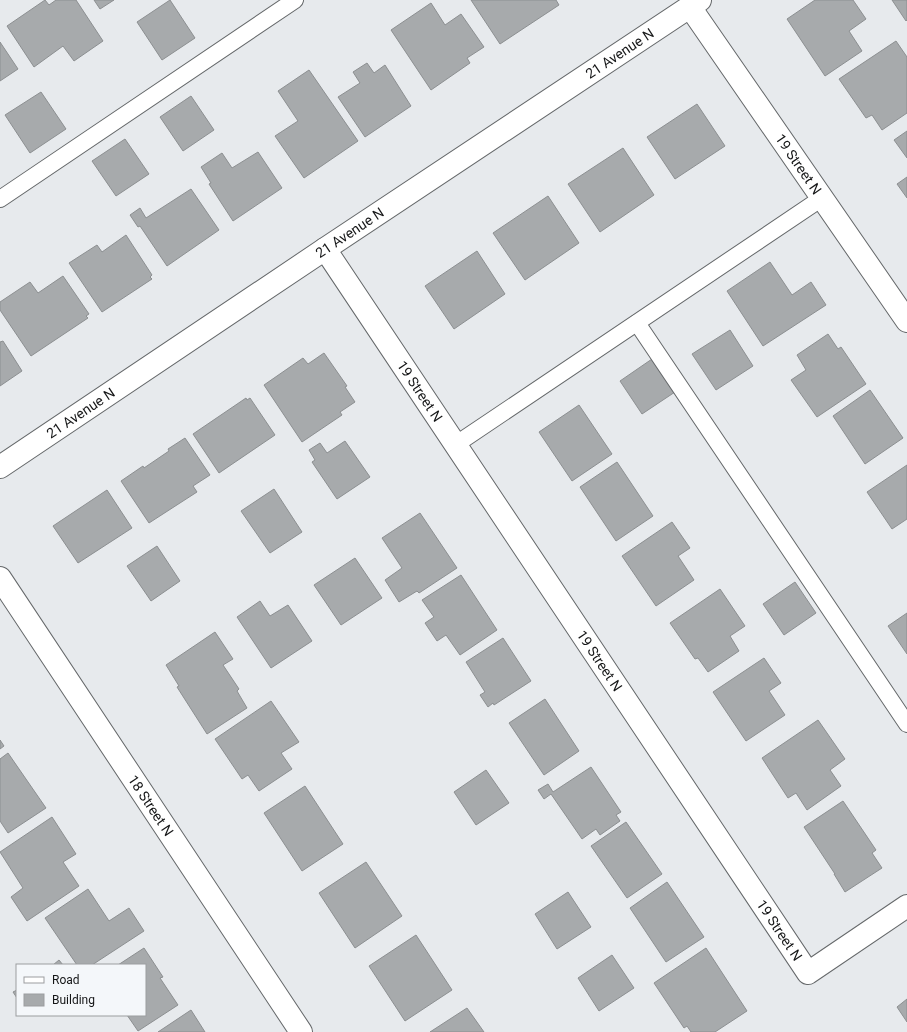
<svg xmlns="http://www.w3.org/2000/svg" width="907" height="1032" viewBox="0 0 907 1032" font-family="Roboto,sans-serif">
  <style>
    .building { fill: #a7aaac; stroke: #8c8f91 }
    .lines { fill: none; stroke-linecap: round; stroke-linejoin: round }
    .service-casing { stroke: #65686a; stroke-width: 18 }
    .minor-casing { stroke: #65686a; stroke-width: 24 }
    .service { stroke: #fff; stroke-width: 16 }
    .minor { stroke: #fff; stroke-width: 22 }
    .labels { text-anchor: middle; stroke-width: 3.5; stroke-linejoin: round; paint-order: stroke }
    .street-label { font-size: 14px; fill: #151617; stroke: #f4f7fa }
  </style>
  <rect width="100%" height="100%" fill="#e7eaed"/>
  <g class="building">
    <polygon points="45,0 49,5 56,0 76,0 103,41 74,61 63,46 34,67 7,26"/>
    <polygon points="94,0 114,0 100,9"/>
    <polygon points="170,0 195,38 162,60 137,22"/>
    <polygon points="471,0 556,0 559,5 500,44"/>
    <polygon points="815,0 853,0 866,19 849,31 862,51 825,76 787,19"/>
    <polygon points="892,0 907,0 907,20 906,21"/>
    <polygon points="431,3 445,25 461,14 484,47 467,58 470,63 431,90 391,30"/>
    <polygon points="896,41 907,57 907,113 882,130 872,115 866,118 839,79"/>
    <polygon points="0,42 18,69 0,81"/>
    <polygon points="367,63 374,73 385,65 411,106 365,137 338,97 360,83 353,72"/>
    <polygon points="309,70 358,141 304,178 275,136 298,121 278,91"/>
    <polygon points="41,92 66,129 30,153 5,115"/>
    <polygon points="191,96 214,130 183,151 160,117"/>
    <polygon points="697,104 725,146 675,179 647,137"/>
    <polygon points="907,131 907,158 894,140"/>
    <polygon points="125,139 149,174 116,196 92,161"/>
    <polygon points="623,148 654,195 600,232 568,184"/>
    <polygon points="258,152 282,188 233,221 209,184 211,183 201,167 222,153 232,168"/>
    <polygon points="907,177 907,198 897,184"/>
    <polygon points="191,189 219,230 167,266 140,226 138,227 130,215 140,208 146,218"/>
    <polygon points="548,196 579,243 525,280 493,233"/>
    <polygon points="126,235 152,275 150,277 152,279 102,312 69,263 97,245 102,252"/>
    <polygon points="477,251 505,294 454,329 425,286"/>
    <polygon points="770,262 792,295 811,282 826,305 763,346 727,291"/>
    <polygon points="63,276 89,314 86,316 88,318 31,356 0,310 0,302 30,282 38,293"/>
    <polygon points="730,330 753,366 716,390 692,354"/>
    <polygon points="828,334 838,349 841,347 866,384 817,417 791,380 806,370 797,355"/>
    <polygon points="3,341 22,371 0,386 0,342"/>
    <polygon points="324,353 347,386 345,387 355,402 340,412 342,415 302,442 264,385 303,358 308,364"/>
    <polygon points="652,359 675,392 642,414 620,381"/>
    <polygon points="870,390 903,438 865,464 833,416"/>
    <polygon points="246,398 247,400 250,398 275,435 219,473 193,434"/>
    <polygon points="579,405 612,454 572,481 539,432"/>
    <polygon points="185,438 210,475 193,486 197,492 149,523 121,481 143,466 144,468 169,451 168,449"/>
    <polygon points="345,441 370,477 337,499 312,462 315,460 309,450 320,443 327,453"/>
    <polygon points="617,462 653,516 616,541 580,487"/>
    <polygon points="907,465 907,519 892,529 867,492"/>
    <polygon points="274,489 302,532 270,553 241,511"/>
    <polygon points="107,490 132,528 78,563 53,526"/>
    <polygon points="420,513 457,568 419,593 417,591 399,602 385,580 402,568 382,538"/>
    <polygon points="672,522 690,548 678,556 694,580 656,606 622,556"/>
    <polygon points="157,546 180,581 151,601 127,566"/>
    <polygon points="355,558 382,598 341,625 314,585"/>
    <polygon points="461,575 497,630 460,655 446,635 437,641 425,623 434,617 422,600"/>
    <polygon points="795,582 816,613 784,635 763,604"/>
    <polygon points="720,589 745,626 730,636 739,651 708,672 698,658 695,659 670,623"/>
    <polygon points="260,601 270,616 288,605 312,641 271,668 237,617"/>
    <polygon points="907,613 907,654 888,626"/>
    <polygon points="215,632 233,659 223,665 239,689 237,691 247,708 207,734 177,687 179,686 166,665"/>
    <polygon points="503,638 531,681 494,705 493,703 488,707 480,695 485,692 466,662"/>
    <polygon points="764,658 781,683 769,691 785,715 746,741 713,692"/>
    <polygon points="545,699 579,751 544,775 509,723"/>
    <polygon points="271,701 299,742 281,753 292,769 259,791 248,775 242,779 215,739"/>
    <polygon points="818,720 845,759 830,770 841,786 807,810 796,793 788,798 762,758"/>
    <polygon points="0,740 4,746 0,749"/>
    <polygon points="8,753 46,808 8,833 0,821 0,759"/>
    <polygon points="591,767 621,812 616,815 620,821 600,835 596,829 582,839 551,794 544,799 538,790 548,784 553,792"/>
    <polygon points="486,770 509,803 476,825 454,792"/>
    <polygon points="305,786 343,844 302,871 264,813"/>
    <polygon points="843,801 876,850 872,853 882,868 845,892 834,874 835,874 804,827"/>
    <polygon points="52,817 76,854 63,862 79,886 27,921 11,897 23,888 0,852"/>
    <polygon points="626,822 662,874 627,898 591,846"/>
    <polygon points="366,862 402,916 355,948 319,893"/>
    <polygon points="667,882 704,937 666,962 630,908"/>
    <polygon points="88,889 109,921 129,908 144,931 92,965 77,965 45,918"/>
    <polygon points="568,892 591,927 557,949 535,914"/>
    <polygon points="416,935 452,990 405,1021 369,966"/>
    <polygon points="144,948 163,977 160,978 178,1005 138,1031 127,1015 145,1015 145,965 118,965"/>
    <polygon points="706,948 747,1011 715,1032 691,1032 687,1026 684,1028 654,983"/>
    <polygon points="612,955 634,988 599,1011 578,978"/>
    <polygon points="59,960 63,965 53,965"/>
    <polygon points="17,990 17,998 13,992"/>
    <polygon points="907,999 907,1022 897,1007"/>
    <polygon points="467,1008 484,1032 430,1032"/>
    <polygon points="191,1010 205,1032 158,1032"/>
  </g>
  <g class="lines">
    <defs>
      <g id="service">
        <polyline points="0,199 295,0"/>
        <polyline points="637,323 907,724"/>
        <polyline points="455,445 822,198"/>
      </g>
      <g id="minor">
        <path id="s1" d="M 690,7 L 907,321"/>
        <path id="s2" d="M 325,249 L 808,973 L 907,906"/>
        <path id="s3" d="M 0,467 L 325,249 L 700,0"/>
        <path id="s4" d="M 0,578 L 301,1032"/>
      </g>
    </defs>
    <use href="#service" class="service-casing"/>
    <use href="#minor" class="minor-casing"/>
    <use href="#service" class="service"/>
    <use href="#minor" class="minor"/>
  </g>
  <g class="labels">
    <g class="street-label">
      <text dy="5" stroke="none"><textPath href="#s3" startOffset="745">21 Avenue N</textPath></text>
      <text dy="5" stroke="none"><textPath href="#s1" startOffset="191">19 Street N</textPath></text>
      <text dy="5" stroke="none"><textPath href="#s3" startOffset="421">21 Avenue N</textPath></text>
      <text dy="5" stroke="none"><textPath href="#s2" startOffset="171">19 Street N</textPath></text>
      <text dy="5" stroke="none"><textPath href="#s3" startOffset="97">21 Avenue N</textPath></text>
      <text dy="5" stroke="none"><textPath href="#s2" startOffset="495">19 Street N</textPath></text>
      <text dy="5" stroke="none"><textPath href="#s4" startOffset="273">18 Street N</textPath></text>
      <text dy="5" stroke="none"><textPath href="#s2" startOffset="819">19 Street N</textPath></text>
    </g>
  </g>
  <rect x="16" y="964" width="130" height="52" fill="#f4f7fa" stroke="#9b9d9f"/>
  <rect x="24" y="977" width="20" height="6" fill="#ffffff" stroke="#9b9d9f"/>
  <text x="52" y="984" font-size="12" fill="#151617">Road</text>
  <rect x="24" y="994" width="20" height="12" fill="#a7aaac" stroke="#9b9d9f"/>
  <text x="52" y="1004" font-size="12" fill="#151617">Building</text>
</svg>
